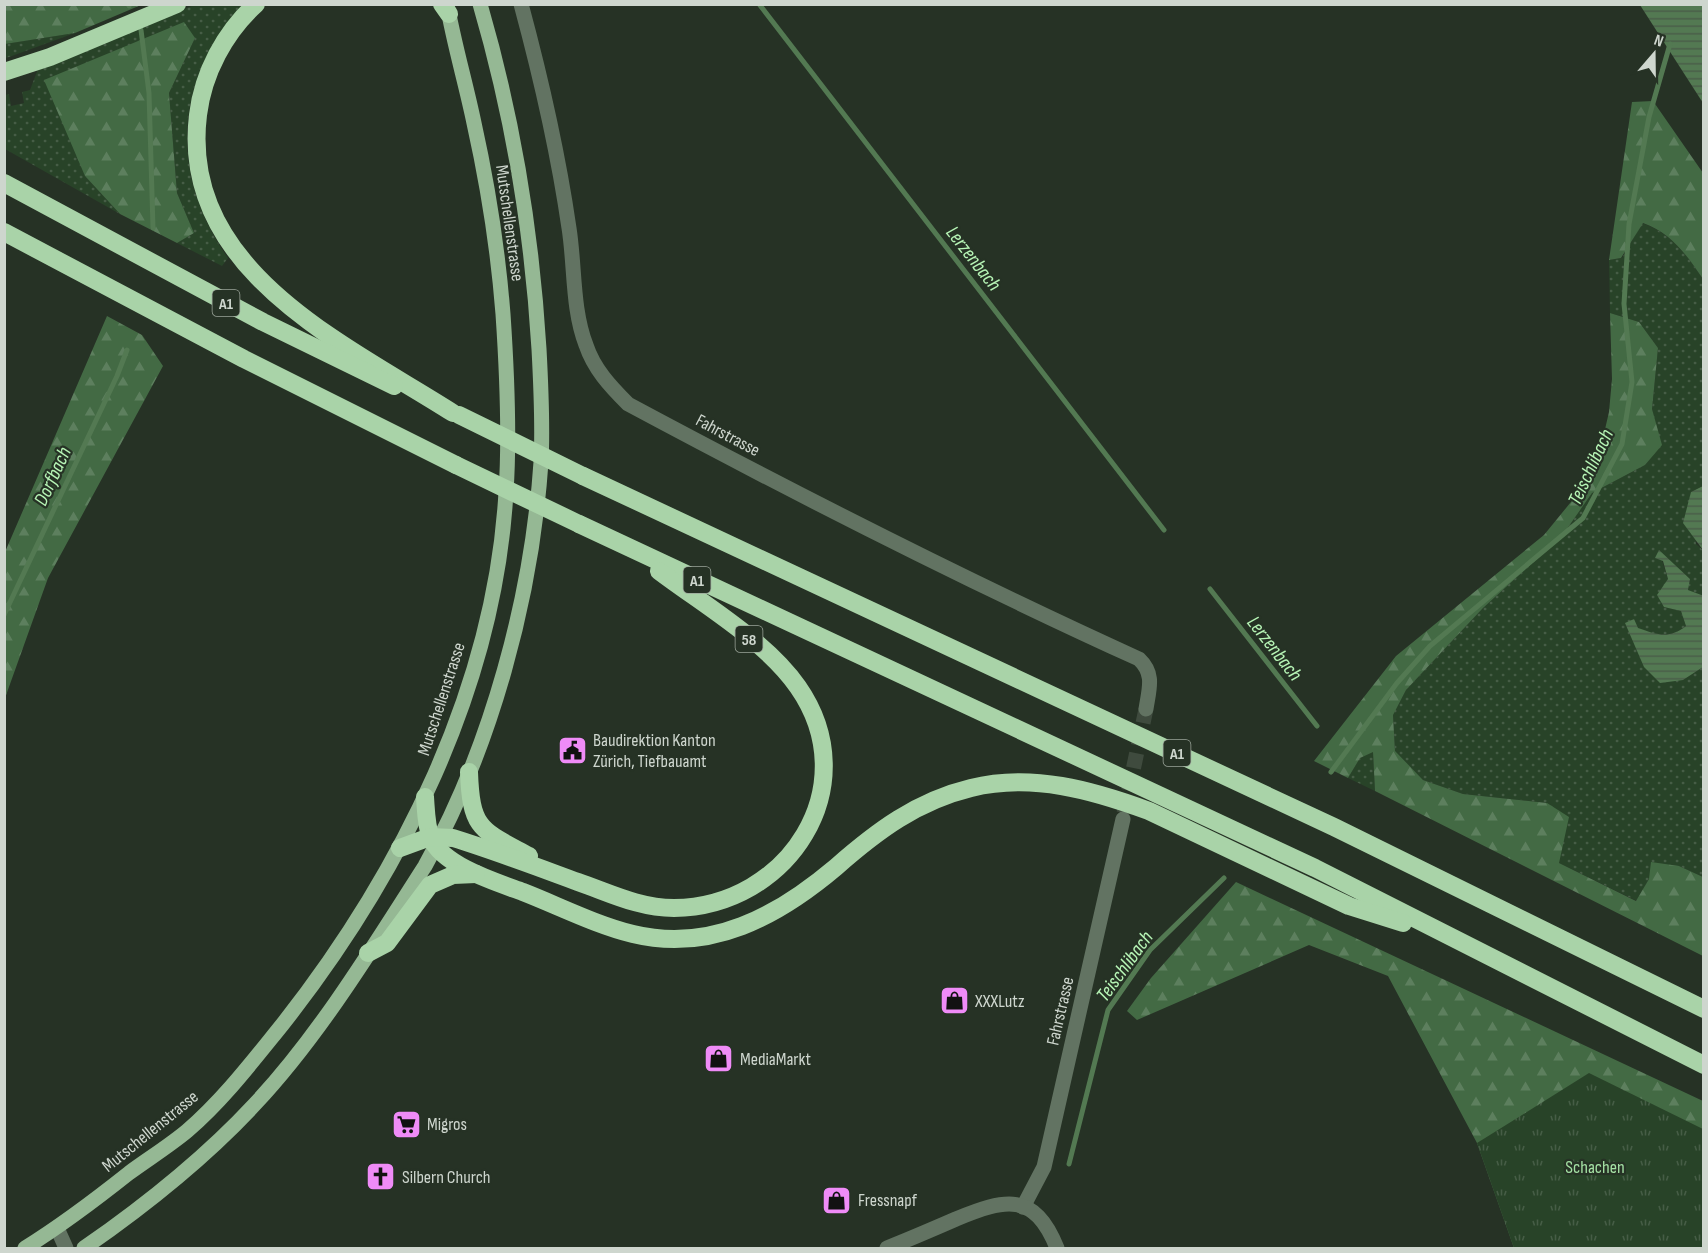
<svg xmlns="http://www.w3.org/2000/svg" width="1708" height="1253" viewBox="0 0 1708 1253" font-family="'Sofia Sans Condensed',sans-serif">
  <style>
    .grass { fill: url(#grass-dots) }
    .forest { fill: url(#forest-firs) }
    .park { fill: url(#park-tufts) }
    .water { fill: url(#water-rules) }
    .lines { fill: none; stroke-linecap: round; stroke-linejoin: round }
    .stream { stroke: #537952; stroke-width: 5 }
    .minor-tunnel { stroke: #3f4b3e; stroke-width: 15; stroke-dasharray: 15 8; stroke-linecap: butt }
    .minor { stroke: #627362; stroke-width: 15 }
    .major { stroke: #95b894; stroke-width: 15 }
    .highway { stroke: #a9d3a8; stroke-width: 18 }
    .highway-bridge { stroke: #a9d3a8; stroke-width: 18 }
    .labels { text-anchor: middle; stroke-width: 4.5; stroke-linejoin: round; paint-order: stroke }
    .shield { fill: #263225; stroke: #9ca59b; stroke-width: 1.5 }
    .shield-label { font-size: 16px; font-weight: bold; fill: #ced6ce }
    .street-label { font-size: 18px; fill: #ced6ce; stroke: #263225 }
    .poi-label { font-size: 18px; fill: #ced6ce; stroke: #263225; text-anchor: start }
    .park-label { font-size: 18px; fill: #a4e1a4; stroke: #263225 }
    .water-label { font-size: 20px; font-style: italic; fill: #b7f5b6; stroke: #263225 }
  </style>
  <defs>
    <pattern id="grass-dots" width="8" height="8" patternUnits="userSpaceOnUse" patternTransform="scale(1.5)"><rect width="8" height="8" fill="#284328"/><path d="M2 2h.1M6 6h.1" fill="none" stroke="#465d46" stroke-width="1.8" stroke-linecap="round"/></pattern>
    <pattern id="forest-firs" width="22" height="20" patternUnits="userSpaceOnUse" patternTransform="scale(1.5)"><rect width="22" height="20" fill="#436a44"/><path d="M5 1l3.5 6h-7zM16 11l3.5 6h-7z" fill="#5d7f5e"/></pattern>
    <pattern id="park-tufts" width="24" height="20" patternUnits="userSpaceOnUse" patternTransform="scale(1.5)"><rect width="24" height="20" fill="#284328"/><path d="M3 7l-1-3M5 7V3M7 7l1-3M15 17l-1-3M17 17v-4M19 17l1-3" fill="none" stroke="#465d46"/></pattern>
    <pattern id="water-rules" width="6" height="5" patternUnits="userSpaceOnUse" patternTransform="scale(1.5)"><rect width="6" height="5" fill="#537952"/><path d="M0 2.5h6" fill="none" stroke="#4a5f49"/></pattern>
  </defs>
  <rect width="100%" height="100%" fill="#263225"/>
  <g class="grass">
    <path d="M 194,5 L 242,5 C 174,81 169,174 228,258 L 222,266 L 177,243 L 194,233 L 177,193 L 169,93 L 195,38 L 85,176 L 120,214 L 5,149 L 5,95 L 9,94 L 11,106 L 24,103 L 22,92 L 30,90 L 38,69 Z"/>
    <polygon points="75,33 9,57 5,58 4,44"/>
    <path d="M 1642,223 C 1671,233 1686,254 1703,279 L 1703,486 L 1691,492 L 1696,544 L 1703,550 L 1703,596 L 1688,590 L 1690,579 L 1659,551 L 1668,579 L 1664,607 L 1681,611 L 1686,626 C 1665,642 1648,632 1625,623 L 1635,643 L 1683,680 L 1703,667 L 1703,877 L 1679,866 L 1649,879 L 1637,901 L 1559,863 L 1547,803 L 1463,794 L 1423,780 L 1395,752 L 1393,714 L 1406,690 L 1483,608 L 1562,536 L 1592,493 L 1645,465 L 1661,445 L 1652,409 L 1658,348 L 1639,322 L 1610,313 L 1609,260 L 1622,258 Z"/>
    <polygon points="1373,751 1375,791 1348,778 1360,758"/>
  </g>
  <g class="forest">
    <polygon points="5,4 141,4 141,5 75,33 5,44"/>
    <polygon points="184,22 195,38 169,93 177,193 194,233 177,243 120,214 85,176 44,80"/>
    <path d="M 1653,101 L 1703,173 L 1703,279 C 1686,254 1671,233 1643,223 L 1621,258 L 1609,260 L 1632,102 Z"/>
    <polygon points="1610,313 1639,322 1658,348 1652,409 1662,445 1645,465 1592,493 1562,536 1483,608 1406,690 1393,715 1395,751 1423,780 1463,794 1547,803 1569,817 1559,863 1636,901 1649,879 1651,862 1679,866 1703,877 1703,956 1375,791 1373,752 1360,758 1348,778 1314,761 1396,656 1544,535 1584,486 1600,451 1609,412 1612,379"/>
    <polygon points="107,316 142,335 163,366 48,578 5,698 5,552"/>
    <polygon points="1236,882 1703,1101 1703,1248 1514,1248 1477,1143 1388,976 1309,945 1137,1020 1127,1011 1151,978"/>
  </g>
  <polygon class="park" points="1589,1073 1703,1129 1703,1248 1514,1248 1477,1143"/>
  <g class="water">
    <polygon points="1640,5 1703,5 1703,103"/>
    <polygon points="1703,486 1703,550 1683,523 1691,492"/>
    <path d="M 1659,550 L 1690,579 L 1688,590 L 1704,596 L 1703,667 L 1683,680 L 1660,683 L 1644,667 L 1625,623 L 1634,619 L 1638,628 C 1658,635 1669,639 1686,626 L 1681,611 L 1664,607 L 1657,595 L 1668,579 L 1663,561 L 1655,558 Z"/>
  </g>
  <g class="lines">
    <g class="stream">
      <polyline points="128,4 129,6"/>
      <polyline points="759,4 1164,530"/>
      <polyline points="141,30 149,93 153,228"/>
      <polyline points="1210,589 1317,726"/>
      <polyline points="4,615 117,376 127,350"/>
      <polyline points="1331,772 1397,683 1430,646 1583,518 1622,444 1632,382 1624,304 1629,224 1649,117 1670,44"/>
      <polyline points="1069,1164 1108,1010 1150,950 1224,878"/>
    </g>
    <polyline class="minor-tunnel" points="1124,813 1146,709"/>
    <g class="minor">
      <path d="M 521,4 C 541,78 558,152 569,228 C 575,266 572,309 586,345 C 594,369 610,386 628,404 C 796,494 965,580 1139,659 C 1155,674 1149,689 1146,709"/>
      <polyline points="1023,1207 1044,1167 1123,819"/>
      <polyline points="57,1228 66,1248"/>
      <path d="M 887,1248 C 910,1239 933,1229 956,1219 C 1005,1199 1034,1191 1057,1248"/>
    </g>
    <g class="major">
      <path d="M 25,1248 C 62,1225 95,1200 129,1173 C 148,1159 169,1146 187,1131 C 223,1100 252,1062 282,1025 C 401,874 495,687 506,492 C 510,433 507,373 503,314 C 498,250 488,186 474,123 C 466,84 454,44 447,4"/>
      <path d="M 84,1248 C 146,1205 204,1159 255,1104 C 319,1036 375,944 425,866 C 491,748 532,597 541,462 C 543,425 541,386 539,349 C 532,232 513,117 480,4"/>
    </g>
    <g class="highway">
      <path d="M 256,4 C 225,32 203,73 198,115 C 179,270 345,344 453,413"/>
      <polyline points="442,4 449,14"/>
      <polyline points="4,72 50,57 177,4"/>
      <polyline points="4,183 263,322 394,386"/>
      <polyline points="4,232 244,359 456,465"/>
      <polyline points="583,476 1334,827 1704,1009"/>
      <polyline points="579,524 1315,868 1704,1065"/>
      <path d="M 469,772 C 471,830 481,830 529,856"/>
      <path d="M 425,797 C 426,810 426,826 431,838 C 443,866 496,882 523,892 C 559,906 596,925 633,934 C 711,953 778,916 836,867 C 877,831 917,801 971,788 C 1032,773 1092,790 1149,811 L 1349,906 L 1403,923"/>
      <path d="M 400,848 L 430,837 L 453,838 C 495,851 537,867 578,882 C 610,893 639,908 674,908 C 788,907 867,786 798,687 C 766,641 704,605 659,571"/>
      <polyline points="368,953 387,943 430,885 453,875 476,874"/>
    </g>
    <g class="highway-bridge">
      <polyline points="459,415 583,476"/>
      <polyline points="456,465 579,524"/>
    </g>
  </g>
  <defs>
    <symbol id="civic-square" viewBox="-11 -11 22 22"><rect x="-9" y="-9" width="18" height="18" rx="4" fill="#ef8bf7" stroke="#263225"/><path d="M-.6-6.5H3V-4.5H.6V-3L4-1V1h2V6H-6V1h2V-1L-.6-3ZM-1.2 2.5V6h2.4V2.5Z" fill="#111"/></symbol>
    <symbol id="shop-square" viewBox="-11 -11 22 22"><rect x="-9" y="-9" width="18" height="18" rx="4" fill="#ef8bf7" stroke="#263225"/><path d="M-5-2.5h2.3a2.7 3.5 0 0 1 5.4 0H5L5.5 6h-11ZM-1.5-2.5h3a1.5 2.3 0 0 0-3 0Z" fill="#111"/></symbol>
    <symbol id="supermarket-square" viewBox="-11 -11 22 22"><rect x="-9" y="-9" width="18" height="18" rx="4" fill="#ef8bf7" stroke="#263225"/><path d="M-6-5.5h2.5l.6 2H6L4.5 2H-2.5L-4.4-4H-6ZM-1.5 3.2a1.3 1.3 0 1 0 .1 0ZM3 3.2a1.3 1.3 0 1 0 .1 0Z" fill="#111"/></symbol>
    <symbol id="church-square" viewBox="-11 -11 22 22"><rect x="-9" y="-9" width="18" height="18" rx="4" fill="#ef8bf7" stroke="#263225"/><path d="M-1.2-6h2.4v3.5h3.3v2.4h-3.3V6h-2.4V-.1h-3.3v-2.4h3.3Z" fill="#111"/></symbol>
  </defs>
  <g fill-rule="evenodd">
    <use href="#civic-square" x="556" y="734" width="33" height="33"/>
    <use href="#shop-square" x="938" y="984" width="33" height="33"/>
    <use href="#shop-square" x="702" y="1042" width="33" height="33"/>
    <use href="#supermarket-square" x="390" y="1108" width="33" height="33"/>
    <use href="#church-square" x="364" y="1160" width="33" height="33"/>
    <use href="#shop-square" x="820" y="1184" width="33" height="33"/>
  </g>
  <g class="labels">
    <g class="shield">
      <rect x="212.5" y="290" width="27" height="26" rx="4.5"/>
      <rect x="683.5" y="567" width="27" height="26" rx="4.5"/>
      <rect x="735.5" y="626" width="27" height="26" rx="4.5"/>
      <rect x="1163.5" y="740" width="27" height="26" rx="4.5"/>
    </g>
    <g class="shield-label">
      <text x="226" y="309">A1</text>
      <text x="697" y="586">A1</text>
      <text x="749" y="645">58</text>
      <text x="1177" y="759">A1</text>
    </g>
    <g class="street-label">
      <text transform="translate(510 223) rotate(82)" y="6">Mutschellenstrasse</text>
      <text transform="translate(728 435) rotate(28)" y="6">Fahrstrasse</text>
      <text transform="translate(441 699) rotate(-72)" y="6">Mutschellenstrasse</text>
      <text transform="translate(1060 1011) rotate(-77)" y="6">Fahrstrasse</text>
      <text transform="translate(150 1131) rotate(-39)" y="6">Mutschellenstrasse</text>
    </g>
    <g class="poi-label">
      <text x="593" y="746">Baudirektion Kanton<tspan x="593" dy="21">Zürich, Tiefbauamt</tspan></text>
      <text x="975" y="1007">XXXLutz</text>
      <text x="740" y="1065">MediaMarkt</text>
      <text x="427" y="1130">Migros</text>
      <text x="402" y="1183">Silbern Church</text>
      <text x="858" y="1206">Fressnapf</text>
    </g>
    <g class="park-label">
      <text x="1595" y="1173">Schachen</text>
    </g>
    <g class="water-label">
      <text transform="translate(974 258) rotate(52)" y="7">Lerzenbach</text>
      <text transform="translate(1590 467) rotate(-65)" y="7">Teischlibach</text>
      <text transform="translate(52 476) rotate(-65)" y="7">Dorfbach</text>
      <text transform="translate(1275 648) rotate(52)" y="7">Lerzenbach</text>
      <text transform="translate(1124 966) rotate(-54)" y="7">Teischlibach</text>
    </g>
  </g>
  <rect width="1708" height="1253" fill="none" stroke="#ced6ce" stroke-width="12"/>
  <g transform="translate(1654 54) rotate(20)" stroke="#263225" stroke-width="4.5" paint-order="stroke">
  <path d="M0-4.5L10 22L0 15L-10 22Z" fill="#ced6ce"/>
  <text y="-9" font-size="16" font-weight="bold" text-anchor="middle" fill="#ced6ce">N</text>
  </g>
</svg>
